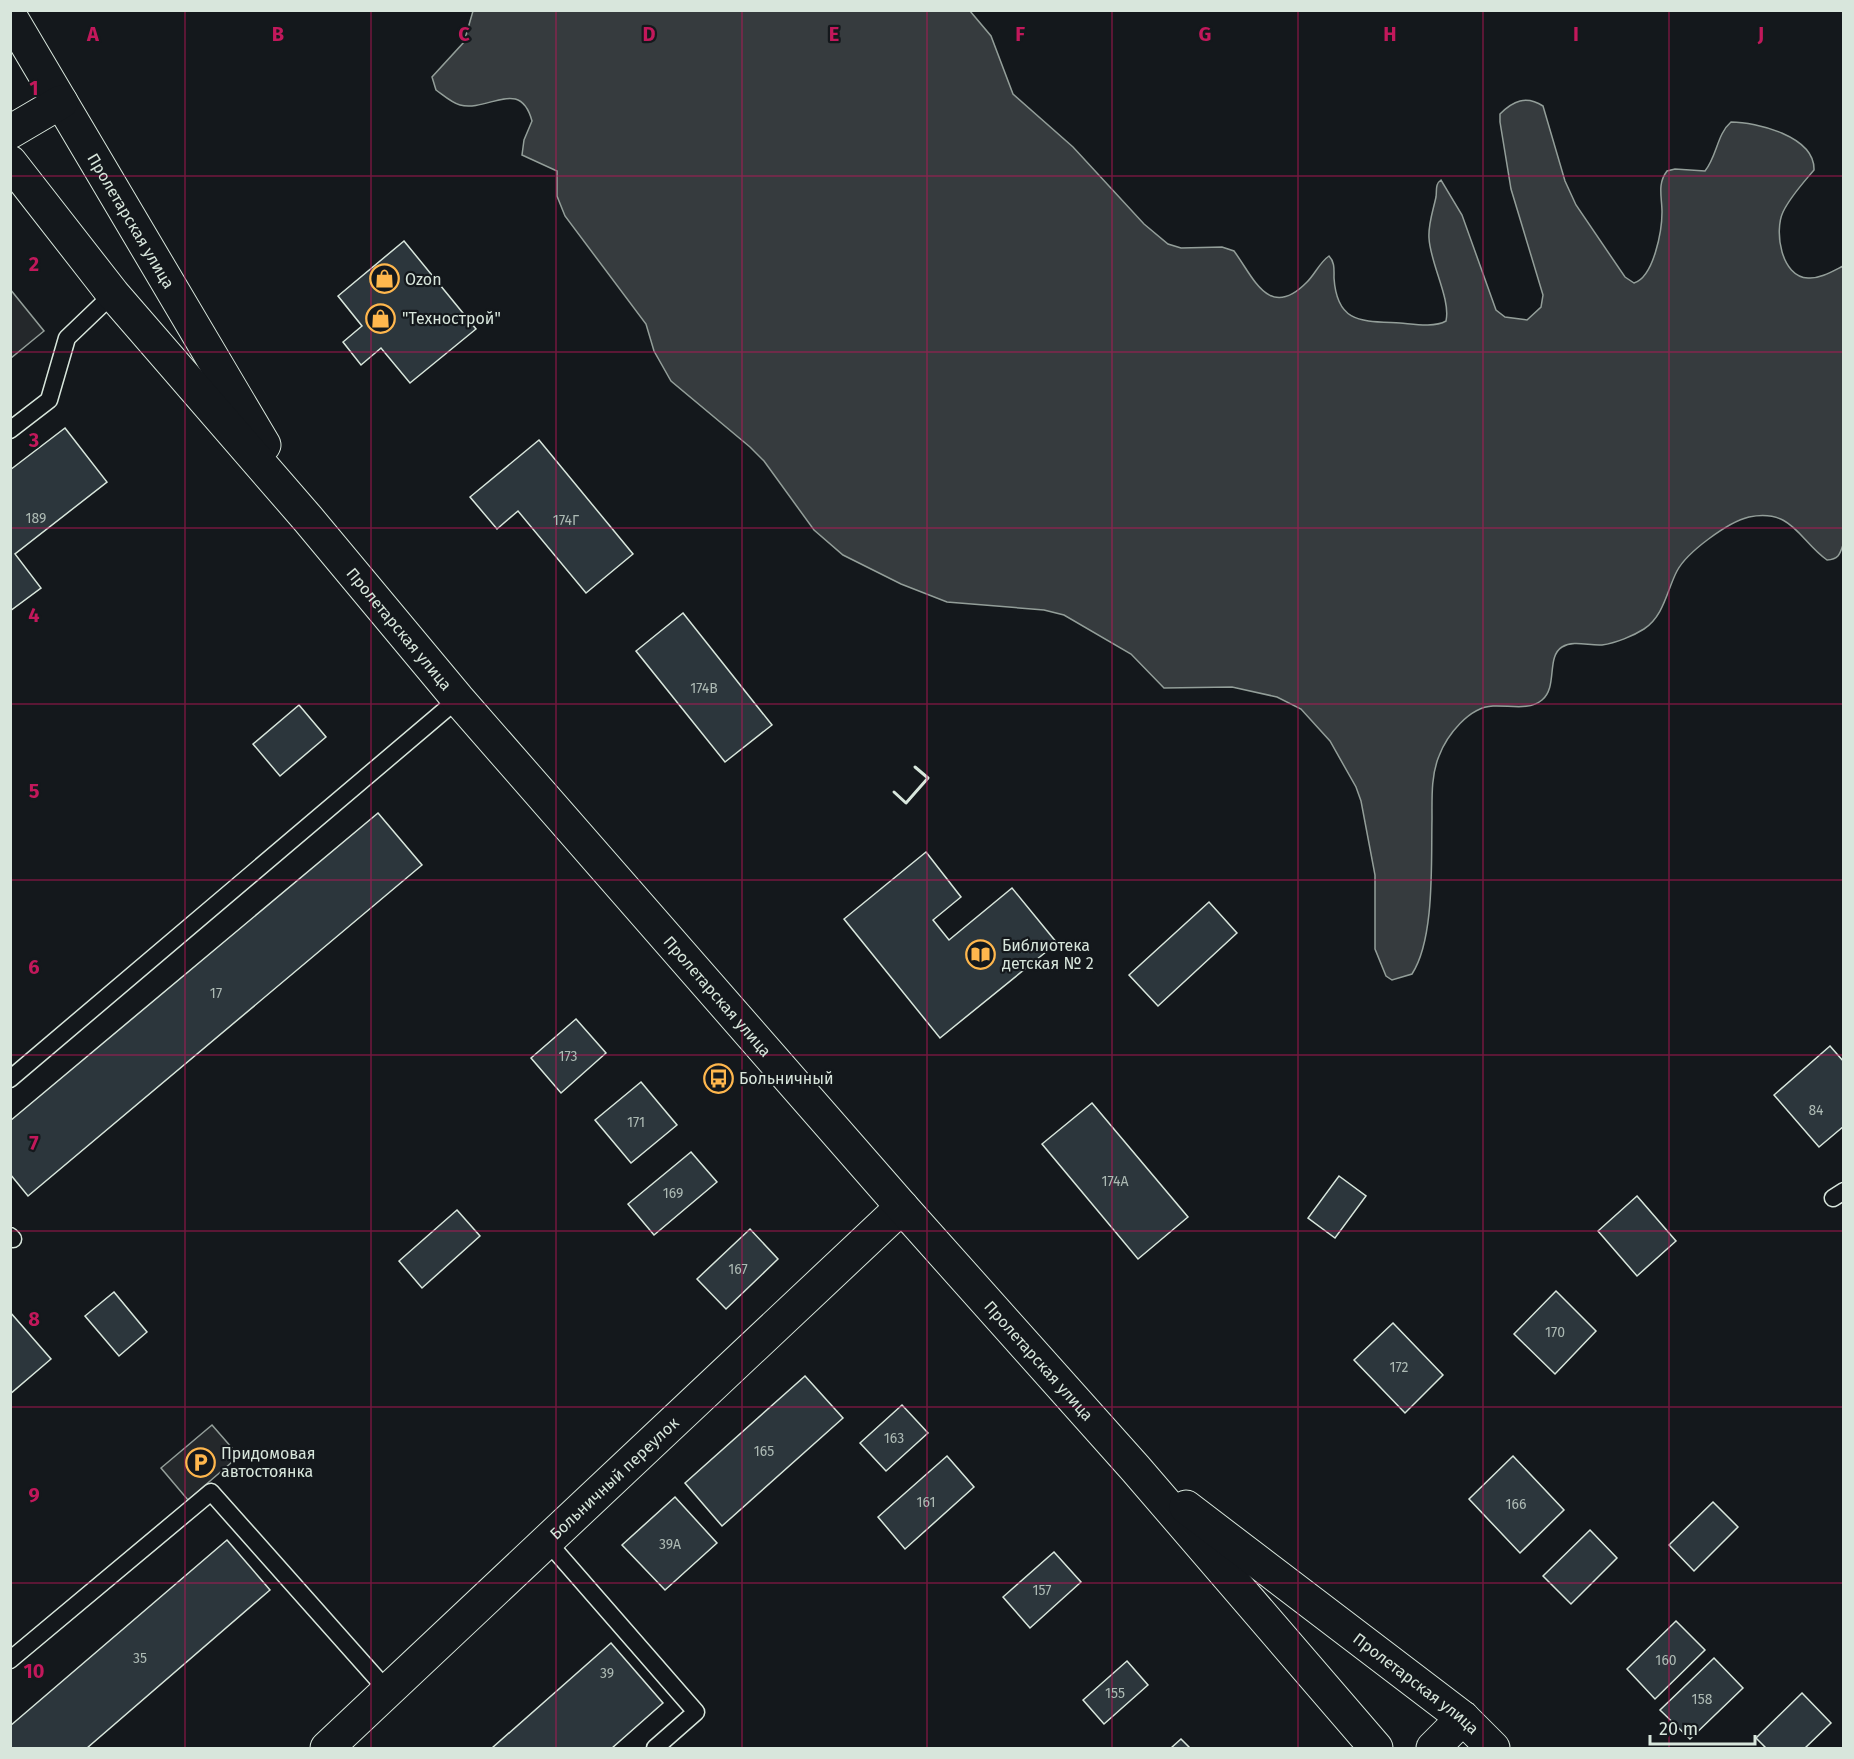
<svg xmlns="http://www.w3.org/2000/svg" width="1854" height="1759" viewBox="0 0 1854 1759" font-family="'Fira Sans',sans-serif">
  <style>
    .parking { fill: #24282b; stroke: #939e99; stroke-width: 1.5 }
    .water { fill: #363b3e; stroke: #939e99; stroke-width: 1.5 }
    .building { fill: #2c363c; stroke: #d8e6dc; stroke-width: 1.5 }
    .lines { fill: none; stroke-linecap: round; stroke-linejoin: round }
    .lane-casing { stroke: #d8e6dc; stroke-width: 19 }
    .secondary-casing { stroke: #d8e6dc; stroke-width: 35 }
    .primary-casing { stroke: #d8e6dc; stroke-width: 35 }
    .lane { stroke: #14181c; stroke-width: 16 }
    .secondary { stroke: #14181c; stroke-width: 33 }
    .primary { stroke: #14181c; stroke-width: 33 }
    .wall { stroke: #d8e6dc; stroke-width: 3 }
    .grid { fill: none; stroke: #c2185b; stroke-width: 1.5; stroke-opacity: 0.55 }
    .labels { text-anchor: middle; stroke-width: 4.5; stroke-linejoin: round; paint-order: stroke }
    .number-label { font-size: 14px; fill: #adbab4 }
    .street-label { font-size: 16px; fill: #d8e6dc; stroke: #14181c }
    .poi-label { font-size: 16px; fill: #d8e6dc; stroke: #14181c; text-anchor: start }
    .grid-label { font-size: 20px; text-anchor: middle; font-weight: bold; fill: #c2185b; stroke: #14181c; stroke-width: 4.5; stroke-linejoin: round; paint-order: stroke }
  </style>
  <rect width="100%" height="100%" fill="#14181c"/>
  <g class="parking">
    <polygon points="10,289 44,331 11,358 10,358"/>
    <polygon points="212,1425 239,1456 188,1500 161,1468"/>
  </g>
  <path class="water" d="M 473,11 L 970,11 L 991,36 L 1013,94 L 1073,147 L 1144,224 L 1168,244 L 1181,248 L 1222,247 L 1234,251 C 1254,278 1269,321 1307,282 C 1315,274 1320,262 1329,256 C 1335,262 1334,270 1334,278 C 1337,324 1362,321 1400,323 C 1413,324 1434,328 1446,321 C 1451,299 1430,263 1429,238 C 1428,224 1433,211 1436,197 C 1437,190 1435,184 1441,180 L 1462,215 L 1496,310 L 1505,317 L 1527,320 L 1541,307 L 1543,295 L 1511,189 L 1500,122 L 1500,114 C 1513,101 1526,95 1543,106 L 1565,181 L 1576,205 L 1625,277 L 1634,283 C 1654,277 1662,230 1662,212 C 1662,197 1657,184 1667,171 L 1675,169 L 1705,171 C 1717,156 1717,134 1731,122 C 1756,122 1815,136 1814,170 C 1804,182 1790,197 1783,212 C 1774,231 1781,277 1808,278 C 1820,279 1833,271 1843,266 L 1844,542 C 1840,553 1840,559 1827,560 C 1799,540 1792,508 1749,517 C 1728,522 1687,552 1677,571 C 1667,590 1664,616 1644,629 C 1633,636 1616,643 1602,645 C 1589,646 1574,640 1562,647 C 1546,657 1558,687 1542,700 C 1529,711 1509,705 1493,706 C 1469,707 1447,735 1439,756 C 1431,775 1432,798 1432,819 C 1431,861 1435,939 1412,974 L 1392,980 L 1386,976 L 1375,949 L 1375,875 L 1361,801 L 1356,787 L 1330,741 L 1301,709 L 1277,697 L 1232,687 L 1164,688 L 1131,654 L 1064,615 L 1044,610 L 947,602 L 901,584 L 843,555 L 814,530 L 764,461 L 750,447 L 671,381 L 654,351 L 646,324 L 565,216 L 557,196 L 557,171 L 522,155 L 524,140 L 532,121 C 520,77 489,112 460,105 C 452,103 443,95 436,90 L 432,77 L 464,42 Z"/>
  <g class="building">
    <polygon points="404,241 476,329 410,383 381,348 361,365 343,342 362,326 338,296"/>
    <polygon points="65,428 107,482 15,554 41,588 10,611 10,470"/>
    <polygon points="539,440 633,554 586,593 518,511 497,529 470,497"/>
    <polygon points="683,613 772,725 725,762 636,651"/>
    <polygon points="299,705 326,737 280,776 253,744"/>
    <polygon points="378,813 422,865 28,1196 10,1174 10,1121"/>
    <polygon points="926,852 961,897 933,920 949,940 1012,888 1057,943 940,1038 844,919"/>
    <polygon points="1209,902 1237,933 1158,1006 1129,975"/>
    <polygon points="576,1019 606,1053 561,1093 531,1058"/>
    <polygon points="1830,1046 1844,1062 1844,1126 1819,1147 1774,1095"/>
    <polygon points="641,1082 677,1125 631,1163 595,1120"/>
    <polygon points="1092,1103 1188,1217 1138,1259 1042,1144"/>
    <polygon points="691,1152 717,1182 654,1235 628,1204"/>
    <polygon points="1339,1176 1366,1196 1335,1238 1308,1218"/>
    <polygon points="1637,1196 1676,1241 1637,1276 1598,1231"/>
    <polygon points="457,1210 480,1236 422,1288 399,1261"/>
    <polygon points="750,1229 778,1259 726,1309 697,1279"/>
    <polygon points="1556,1291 1596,1331 1555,1374 1514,1334"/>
    <polygon points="114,1292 147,1332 119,1356 85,1316"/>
    <polygon points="10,1312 51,1359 10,1394"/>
    <polygon points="1393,1323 1443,1375 1405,1413 1354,1360"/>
    <polygon points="805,1376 843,1418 722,1526 685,1483"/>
    <polygon points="902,1405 928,1433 886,1471 860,1443"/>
    <polygon points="947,1456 974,1487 905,1549 878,1517"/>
    <polygon points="1513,1456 1564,1510 1520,1553 1469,1499"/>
    <polygon points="675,1497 717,1543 665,1590 622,1545"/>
    <polygon points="1713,1502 1738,1527 1694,1571 1669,1545"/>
    <polygon points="1590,1530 1617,1558 1571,1604 1543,1576"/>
    <polygon points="227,1540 270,1590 87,1748 10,1748 10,1726"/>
    <polygon points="1054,1552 1081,1582 1030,1628 1003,1597"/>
    <polygon points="1676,1621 1705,1650 1655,1699 1627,1669"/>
    <polygon points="611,1643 663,1703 612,1748 492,1748"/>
    <polygon points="1714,1658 1743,1688 1690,1739 1660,1710"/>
    <polygon points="1127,1661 1148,1685 1104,1724 1083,1700"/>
    <polygon points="1802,1693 1831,1723 1805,1748 1766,1748 1756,1738"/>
    <polygon points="1181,1739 1190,1748 1171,1748"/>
  </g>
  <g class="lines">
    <defs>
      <g id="lane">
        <polyline points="10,430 49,400 67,338 113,294"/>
        <polyline points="10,1079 458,699"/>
        <polyline points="1833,1198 1844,1191"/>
        <polyline points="10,1236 13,1239"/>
        <polyline points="546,1540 696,1712 655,1748"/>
        <polyline points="10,1660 211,1492 387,1690"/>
      </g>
      <g id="secondary">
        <path id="s1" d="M 327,1748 L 902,1207"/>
      </g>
      <g id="primary">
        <path id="s2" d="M 10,16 L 264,445"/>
        <polyline points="10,132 61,102"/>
        <path id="s3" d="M 10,162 L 113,294 L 308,519 L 458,699 L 902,1207 L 1135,1468 L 1376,1748"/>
        <path id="s4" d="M 1186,1507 L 1463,1718 L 1493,1748"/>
        <polyline points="1433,1748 1463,1718"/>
      </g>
    </defs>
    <use href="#lane" class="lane-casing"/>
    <use href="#secondary" class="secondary-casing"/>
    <use href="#primary" class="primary-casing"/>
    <use href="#lane" class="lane"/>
    <use href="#secondary" class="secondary"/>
    <use href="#primary" class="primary"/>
    <polyline class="wall" points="894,792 906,803 928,778 915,767"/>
  </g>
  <path class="grid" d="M 185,10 L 185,1748M 371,10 L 371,1748M 556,10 L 556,1748M 742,10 L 742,1748M 927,10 L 927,1748M 1112,10 L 1112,1748M 1298,10 L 1298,1748M 1483,10 L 1483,1748M 1669,10 L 1669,1748M 10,176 L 1844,176M 10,352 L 1844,352M 10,528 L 1844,528M 10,704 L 1844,704M 10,880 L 1844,880M 10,1055 L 1844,1055M 10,1231 L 1844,1231M 10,1407 L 1844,1407M 10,1583 L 1844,1583"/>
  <defs>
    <symbol id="shop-ring" viewBox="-11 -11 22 22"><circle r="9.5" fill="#14181c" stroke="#ffb74d" stroke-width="1.5"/><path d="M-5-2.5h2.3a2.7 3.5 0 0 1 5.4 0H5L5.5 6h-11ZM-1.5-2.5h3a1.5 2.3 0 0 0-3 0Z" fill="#ffb74d"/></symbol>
    <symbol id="library-ring" viewBox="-11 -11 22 22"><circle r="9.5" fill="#14181c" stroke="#ffb74d" stroke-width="1.5"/><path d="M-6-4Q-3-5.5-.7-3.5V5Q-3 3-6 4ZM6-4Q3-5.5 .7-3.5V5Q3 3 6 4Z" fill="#ffb74d"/></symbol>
    <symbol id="bus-ring" viewBox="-11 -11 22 22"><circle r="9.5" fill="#14181c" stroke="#ffb74d" stroke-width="1.5"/><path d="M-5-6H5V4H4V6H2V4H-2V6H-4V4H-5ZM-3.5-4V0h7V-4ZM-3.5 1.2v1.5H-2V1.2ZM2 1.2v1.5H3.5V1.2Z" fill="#ffb74d"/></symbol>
    <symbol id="parking-ring" viewBox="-11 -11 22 22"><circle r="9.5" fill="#14181c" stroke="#ffb74d" stroke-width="1.5"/><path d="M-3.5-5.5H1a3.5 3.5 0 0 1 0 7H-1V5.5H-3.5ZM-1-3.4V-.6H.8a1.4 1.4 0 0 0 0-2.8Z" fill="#ffb74d"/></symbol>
  </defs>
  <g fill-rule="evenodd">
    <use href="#shop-ring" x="368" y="262" width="33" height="33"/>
    <use href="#shop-ring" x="364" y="302" width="33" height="33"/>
    <use href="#library-ring" x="964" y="938" width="33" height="33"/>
    <use href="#bus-ring" x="702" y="1062" width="33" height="33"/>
    <use href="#parking-ring" x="184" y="1446" width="33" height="33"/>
  </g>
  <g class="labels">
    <g class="number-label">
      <text x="36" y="523">189</text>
      <text x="566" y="525">174Г</text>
      <text x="704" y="693">174В</text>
      <text x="216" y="998">17</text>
      <text x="568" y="1061">173</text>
      <text x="1816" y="1115">84</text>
      <text x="636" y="1127">171</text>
      <text x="1115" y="1186">174А</text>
      <text x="673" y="1198">169</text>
      <text x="738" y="1274">167</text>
      <text x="1555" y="1337">170</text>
      <text x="1399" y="1372">172</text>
      <text x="894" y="1443">163</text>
      <text x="764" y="1456">165</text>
      <text x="926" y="1507">161</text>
      <text x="1516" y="1509">166</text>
      <text x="670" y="1549">39А</text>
      <text x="1042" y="1595">157</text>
      <text x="140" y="1663">35</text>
      <text x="1666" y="1665">160</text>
      <text x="607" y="1678">39</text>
      <text x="1115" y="1698">155</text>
      <text x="1702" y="1704">158</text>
    </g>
    <g class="street-label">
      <text dy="6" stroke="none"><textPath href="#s2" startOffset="238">Пролетарская улица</textPath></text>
      <text dy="6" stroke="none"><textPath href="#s3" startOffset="608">Пролетарская улица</textPath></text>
      <text dy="6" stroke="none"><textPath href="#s3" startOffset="1094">Пролетарская улица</textPath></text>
      <text dy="6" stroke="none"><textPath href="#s3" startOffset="1580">Пролетарская улица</textPath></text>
      <text dy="6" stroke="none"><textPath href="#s1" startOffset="394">Больничный переулок</textPath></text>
      <text dy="6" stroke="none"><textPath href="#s4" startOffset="290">Пролетарская улица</textPath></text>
    </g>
    <g class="poi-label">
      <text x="405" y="285">Ozon</text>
      <text x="402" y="324">"Технострой"</text>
      <text x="1002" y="951">Библиотека<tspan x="1002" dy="18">детская № 2</tspan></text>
      <text x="739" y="1084">Больничный</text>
      <text x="221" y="1459">Придомовая<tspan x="221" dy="18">автостоянка</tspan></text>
    </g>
  </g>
  <g class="grid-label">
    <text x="93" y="41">A</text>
    <text x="278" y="41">B</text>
    <text x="464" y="41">C</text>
    <text x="649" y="41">D</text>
    <text x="834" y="41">E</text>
    <text x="1020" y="41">F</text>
    <text x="1205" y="41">G</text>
    <text x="1390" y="41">H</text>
    <text x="1576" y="41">I</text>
    <text x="1761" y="41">J</text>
    <text x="34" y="95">1</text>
    <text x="34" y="271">2</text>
    <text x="34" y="447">3</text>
    <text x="34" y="622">4</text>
    <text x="34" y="798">5</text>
    <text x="34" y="974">6</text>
    <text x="34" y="1150">7</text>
    <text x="34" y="1326">8</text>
    <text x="34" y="1502">9</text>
    <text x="34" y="1678">10</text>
  </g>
  <rect width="1854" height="1759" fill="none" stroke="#d8e6dc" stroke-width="24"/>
  <path d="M1650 1735v9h105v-9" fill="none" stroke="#d8e6dc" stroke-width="3"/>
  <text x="1659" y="1735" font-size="18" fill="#d8e6dc" stroke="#14181c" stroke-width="4.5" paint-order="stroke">20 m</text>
</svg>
